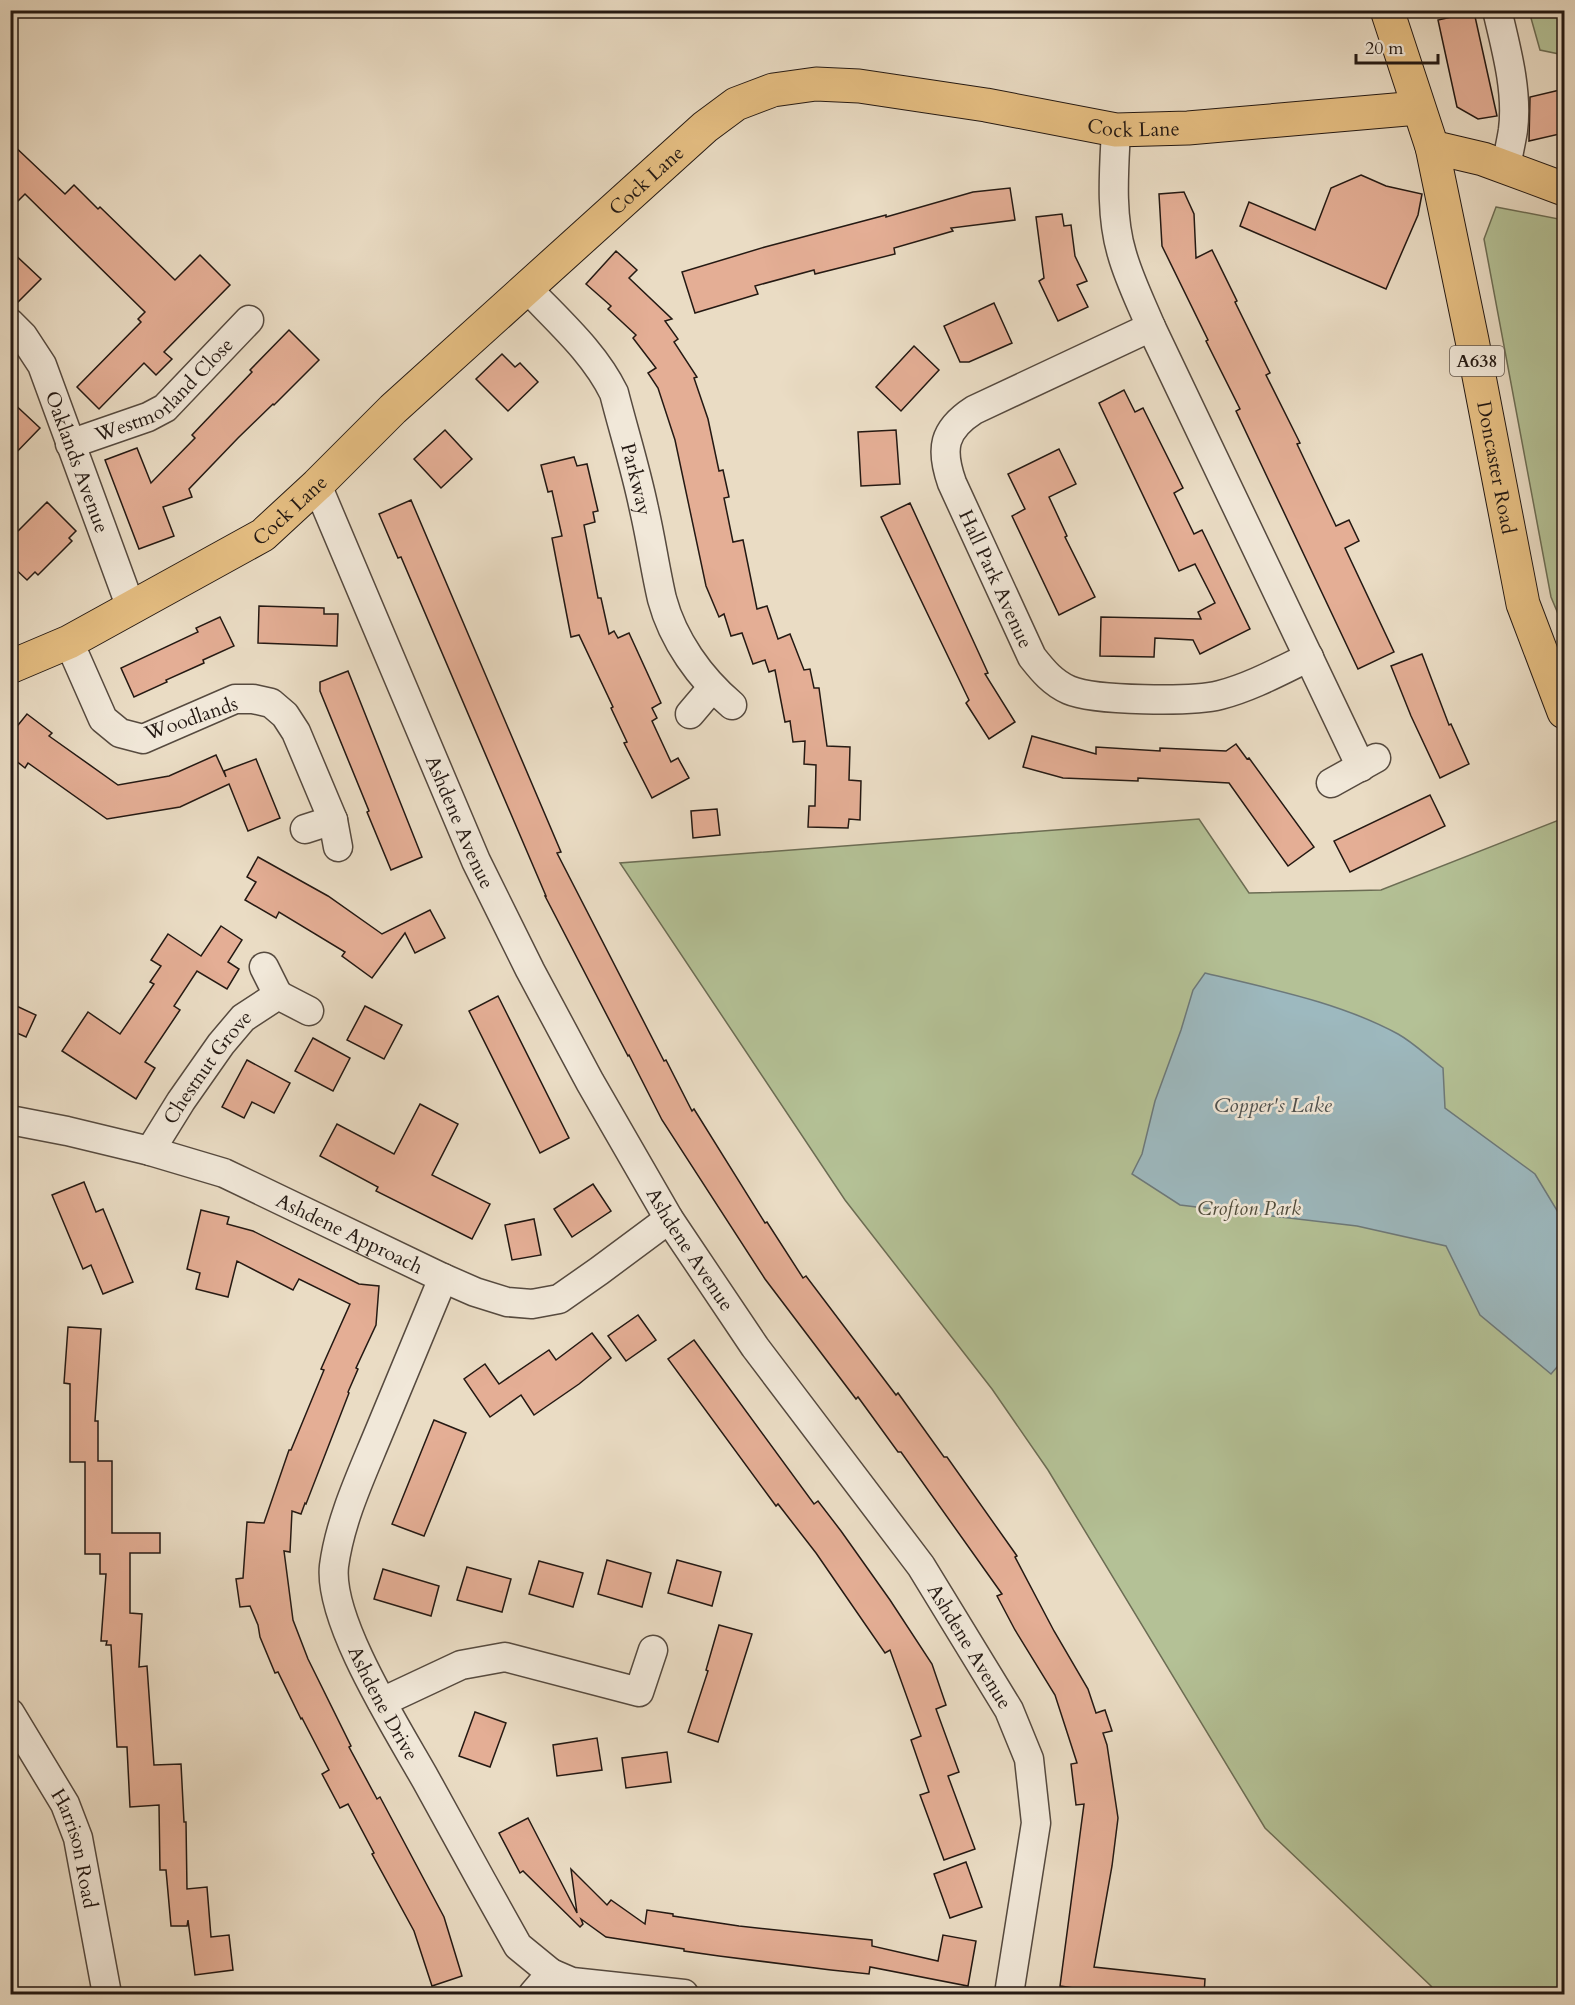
<svg xmlns="http://www.w3.org/2000/svg" width="1575" height="2005" viewBox="0 0 1575 2005" font-family="Cardo,serif">
  <style>
    .green { fill: #b4c196; stroke: #6c6d54; stroke-width: 1.5 }
    .water { fill: #9db9bf; stroke: #6d797a; stroke-width: 1.5 }
    .building { fill: #e4ae95; stroke: #241913; stroke-width: 1.5 }
    .lines { fill: none; stroke-linecap: round; stroke-linejoin: round }
    .minor-casing { stroke: #564a3f; stroke-width: 31 }
    .major-casing { stroke: #241913; stroke-width: 35 }
    .highway-casing { stroke: #241913; stroke-width: 35 }
    .minor { stroke: #f1e8d9; stroke-width: 28 }
    .major { stroke: #e5be82; stroke-width: 33 }
    .highway { stroke: #e5be82; stroke-width: 33 }
    .labels { text-anchor: middle; stroke-width: 5; stroke-linejoin: round; paint-order: stroke }
    .shield { fill: #f1e8d9; stroke: #62574e; stroke-width: 1.5 }
    .shield-label { font-size: 18px; font-weight: bold; fill: #241913 }
    .street-label { font-size: 20px; fill: #241913; stroke: #f1e8d9 }
    .park-label { font-size: 20px; font-style: italic; fill: #4f4b3a; stroke: #f1e8d9 }
    .water-label { font-size: 21px; font-style: italic; fill: #4e514f; stroke: #f1e8d9 }
  </style>
  <rect width="100%" height="100%" fill="#eadcc4"/>
  <filter id="stains"><feTurbulence type="fractalNoise" baseFrequency=".00333" numOctaves="4"/><feColorMatrix values="0 0 0 0 .2 0 0 0 0 .09 0 0 0 0 .02 0 0 0 .5 -.17"/></filter>
  <radialGradient id="worn" r=".72"><stop offset=".6" stop-color="#630" stop-opacity="0"/><stop offset="1" stop-color="#630" stop-opacity=".3"/></radialGradient>
  <g class="green">
    <polygon points="1529,11 1564,11 1564,55 1540,50"/>
    <polygon points="1496,207 1564,220 1564,628 1551,597 1484,239"/>
    <polygon points="1564,818 1564,1994 1437,1994 1431,1986 1265,1828 1048,1470 992,1389 845,1200 620,863 1199,819 1249,893 1381,890"/>
  </g>
  <path class="water" d="M 1205,973 C 1270,989 1339,1002 1398,1034 C 1414,1043 1428,1057 1443,1068 L 1445,1108 L 1535,1174 L 1564,1222 L 1564,1359 L 1551,1374 L 1480,1315 L 1446,1246 L 1357,1226 L 1180,1205 L 1132,1174 L 1142,1154 L 1155,1101 L 1181,1030 L 1193,990 Z"/>
  <g class="building">
    <polygon points="1474,12 1497,116 1478,119 1457,107 1438,20"/>
    <polygon points="1564,89 1564,133 1529,141 1530,97"/>
    <polygon points="10,142 65,194 74,185 98,209 100,207 175,280 200,255 230,285 164,352 172,359 156,375 144,363 99,409 77,387 141,322 138,319 145,312 25,194 10,209"/>
    <polygon points="1361,175 1386,186 1422,194 1418,215 1386,289 1240,226 1249,202 1315,230 1331,188"/>
    <polygon points="1010,188 1015,220 951,228 953,231 894,248 895,254 815,274 814,270 755,286 758,294 695,313 682,272 765,247 886,215 886,217 973,192"/>
    <polygon points="1184,192 1194,214 1196,258 1212,250 1237,301 1235,302 1270,373 1266,375 1300,443 1297,444 1336,526 1349,520 1359,541 1345,548 1394,652 1358,669 1236,411 1240,409 1206,341 1208,340 1162,246 1159,194"/>
    <polygon points="1062,214 1064,226 1071,225 1075,256 1087,281 1077,285 1088,307 1058,321 1039,281 1044,278 1036,217"/>
    <polygon points="10,250 41,279 13,307 10,307"/>
    <polygon points="616,251 637,270 629,278 672,319 665,321 678,339 674,342 697,377 694,378 708,419 719,471 723,470 729,497 724,498 733,542 743,540 757,609 767,606 778,639 790,634 804,670 810,669 814,688 819,688 827,746 850,747 849,780 861,781 860,820 849,819 848,828 808,827 809,806 815,806 816,765 804,764 805,741 793,742 790,721 785,722 775,670 769,672 765,660 753,664 742,633 731,636 724,614 719,617 706,586 675,440 658,388 648,373 656,368 633,338 636,335 608,309 611,306 586,284"/>
    <polygon points="994,303 1012,343 969,362 960,362 944,326"/>
    <polygon points="289,330 319,360 274,405 273,404 238,438 189,489 192,497 163,507 174,536 139,549 105,460 137,448 151,483 195,438 192,435 252,372 250,370"/>
    <polygon points="914,346 939,370 901,411 876,387"/>
    <polygon points="502,354 515,367 520,363 538,382 508,411 476,379"/>
    <polygon points="1124,390 1135,412 1143,408 1183,488 1174,493 1194,534 1202,530 1250,629 1200,654 1193,640 1155,638 1154,657 1100,656 1101,617 1201,619 1198,612 1215,603 1195,564 1179,571 1099,403"/>
    <polygon points="10,400 40,428 10,459"/>
    <polygon points="445,430 472,459 441,488 414,459"/>
    <polygon points="896,430 900,484 861,486 858,432"/>
    <polygon points="1059,449 1076,484 1049,497 1067,536 1065,537 1095,597 1059,615 1012,516 1025,509 1008,474"/>
    <polygon points="574,457 577,466 587,464 598,511 593,512 595,522 584,525 598,598 601,598 609,634 614,631 618,638 629,633 661,703 652,708 657,718 652,721 671,762 678,758 689,778 652,798 624,743 627,742 611,708 613,707 579,635 571,637 552,538 562,536 552,491 548,492 541,465"/>
    <polygon points="411,500 561,852 557,853 664,1061 666,1060 692,1111 694,1109 765,1223 767,1222 803,1278 806,1276 896,1395 898,1393 944,1457 947,1457 1017,1556 1015,1557 1054,1631 1088,1689 1096,1713 1105,1710 1112,1731 1103,1733 1107,1745 1118,1818 1112,1866 1094,1967 1205,1979 1204,1995 1122,1995 1060,1986 1084,1804 1076,1805 1071,1764 1077,1763 1055,1695 1015,1630 997,1596 1002,1594 901,1452 898,1452 858,1397 856,1399 765,1279 662,1120 629,1055 628,1056 545,896 546,896 401,557 398,558 379,514"/>
    <polygon points="47,502 76,531 69,538 72,541 38,575 35,572 27,580 10,564 10,539"/>
    <polygon points="910,503 988,673 985,674 1015,722 989,739 966,703 969,700 881,517"/>
    <polygon points="259,606 324,608 324,614 338,614 337,646 258,643"/>
    <polygon points="220,617 234,646 203,660 204,663 166,680 167,682 134,697 121,668 198,632 196,628"/>
    <polygon points="1422,654 1449,725 1451,724 1469,764 1440,778 1411,716 1391,666"/>
    <polygon points="348,671 422,857 391,870 367,812 369,811 320,691 320,682"/>
    <polygon points="27,714 52,733 49,736 118,785 169,776 216,755 226,777 224,771 256,759 280,818 248,831 229,784 180,807 107,819 28,763 25,768 10,756 10,735"/>
    <polygon points="1032,736 1096,754 1096,747 1160,751 1160,748 1226,751 1236,744 1247,759 1249,758 1314,847 1288,866 1229,783 1138,778 1138,781 1063,778 1023,767"/>
    <polygon points="1430,795 1445,826 1350,872 1334,841"/>
    <polygon points="717,809 720,835 693,838 691,811"/>
    <polygon points="258,857 328,896 382,934 430,910 445,938 415,953 405,933 372,978 342,956 345,952 279,912 276,918 245,900 256,882 247,877"/>
    <polygon points="221,926 242,940 228,962 239,969 227,989 197,971 174,1006 180,1010 145,1062 155,1068 136,1099 62,1051 88,1012 120,1034 154,984 150,982 161,966 151,960 168,934 201,956"/>
    <polygon points="498,996 569,1138 540,1153 469,1011"/>
    <polygon points="10,1003 36,1015 26,1037 10,1030"/>
    <polygon points="365,1006 402,1025 384,1059 347,1040"/>
    <polygon points="313,1038 350,1058 333,1091 295,1071"/>
    <polygon points="247,1060 290,1083 274,1113 252,1102 244,1118 222,1107"/>
    <polygon points="420,1104 458,1124 432,1175 490,1204 472,1239 376,1191 378,1187 320,1156 337,1124 394,1154"/>
    <polygon points="84,1182 96,1212 103,1209 133,1282 103,1294 91,1265 83,1269 52,1195"/>
    <polygon points="593,1184 611,1211 572,1237 554,1209"/>
    <polygon points="201,1210 229,1217 227,1224 253,1231 359,1284 379,1286 376,1325 356,1368 358,1369 348,1392 349,1393 306,1504 305,1503 301,1514 292,1511 290,1552 284,1551 293,1620 308,1659 351,1746 349,1747 377,1799 380,1797 444,1917 462,1976 432,1986 414,1931 372,1854 374,1853 348,1804 340,1808 322,1774 329,1770 302,1718 301,1719 278,1672 275,1673 260,1637 258,1625 250,1606 240,1607 236,1579 243,1578 247,1522 264,1523 289,1450 291,1450 324,1370 321,1369 350,1304 299,1279 293,1290 237,1261 228,1297 196,1289 200,1273 187,1269"/>
    <polygon points="534,1219 541,1255 512,1260 505,1225"/>
    <polygon points="638,1315 656,1340 626,1361 608,1336"/>
    <polygon points="68,1327 101,1329 95,1421 98,1421 98,1461 112,1461 112,1533 160,1533 160,1553 130,1553 130,1613 142,1614 139,1667 147,1666 154,1765 181,1764 184,1822 186,1822 187,1889 207,1887 211,1937 229,1935 233,1970 195,1975 188,1920 187,1926 171,1926 166,1870 160,1870 159,1805 130,1807 127,1747 117,1747 111,1645 106,1645 107,1641 101,1641 106,1574 100,1574 100,1554 85,1554 85,1462 70,1462 70,1384 64,1383"/>
    <polygon points="592,1333 611,1358 579,1384 534,1415 521,1395 490,1417 464,1379 485,1364 499,1384 549,1350 556,1360"/>
    <polygon points="694,1340 814,1504 818,1501 841,1531 890,1600 932,1664 946,1705 936,1709 959,1772 948,1776 975,1849 944,1860 920,1795 929,1792 911,1740 921,1736 890,1650 885,1653 816,1553 778,1504 776,1506 668,1359"/>
    <polygon points="434,1420 466,1433 424,1536 392,1524"/>
    <polygon points="607,1560 651,1573 642,1607 598,1594"/>
    <polygon points="677,1560 721,1572 712,1606 668,1593"/>
    <polygon points="539,1561 583,1573 573,1607 529,1594"/>
    <polygon points="467,1567 511,1579 502,1612 457,1600"/>
    <polygon points="383,1569 439,1586 431,1616 374,1599"/>
    <polygon points="719,1625 752,1634 718,1742 688,1732 708,1671 706,1670"/>
    <polygon points="475,1712 506,1723 490,1767 459,1756"/>
    <polygon points="597,1738 602,1770 557,1776 553,1745"/>
    <polygon points="667,1752 671,1782 626,1788 622,1758"/>
    <polygon points="528,1818 577,1913 571,1869 607,1905 611,1900 645,1924 647,1910 673,1914 673,1916 739,1926 872,1940 872,1946 938,1961 943,1935 976,1941 968,1986 870,1967 869,1974 831,1970 719,1956 684,1951 684,1949 606,1937 581,1919 583,1924 580,1927 523,1871 520,1873 499,1833"/>
    <polygon points="966,1862 982,1907 950,1918 934,1874"/>
  </g>
  <g class="lines">
    <defs>
      <g id="minor">
        <path d="M 1497,10 C 1506,48 1518,91 1513,130 C 1511,143 1508,155 1506,167"/>
        <path d="M 1116,130 C 1114,170 1110,215 1122,254 C 1129,279 1141,303 1151,327 L 1361,767"/>
        <path id="s1" d="M 527,288 C 558,321 594,352 614,393 C 624,432 636,470 644,509 C 651,539 655,569 662,599 C 673,640 700,678 732,705"/>
        <path id="s2" d="M 10,323 L 23,336 L 42,365 L 131,608"/>
        <path id="s3" d="M 1151,327 L 974,410 C 943,430 940,449 952,483 L 1032,657 C 1043,671 1053,683 1069,690 C 1094,701 1193,702 1220,695 C 1251,687 1280,671 1309,657"/>
        <path id="s4" d="M 70,444 L 148,417 L 165,408 L 249,320"/>
        <path id="s5" d="M 317,485 L 476,861 L 530,970 L 590,1082 L 669,1219 L 755,1347 L 921,1566 L 1009,1710 L 1029,1759 L 1036,1823 L 1009,1994"/>
        <polyline points="69,642 103,719 120,733 143,739 235,699 253,699 271,703 285,715 296,732 333,820 338,847"/>
        <polyline points="690,714 712,688"/>
        <polyline points="1331,783 1376,758"/>
        <polyline points="305,829 333,820"/>
        <polyline points="264,967 278,995"/>
        <path id="s6" d="M 10,1120 L 67,1131 L 150,1151 L 224,1173 L 443,1278 L 475,1292 L 507,1302 L 532,1304 L 559,1299 L 599,1271 L 669,1219"/>
        <path id="s7" d="M 150,1151 L 181,1101 L 221,1044 L 243,1018 L 278,995 L 309,1011"/>
        <path id="s8" d="M 443,1278 C 421,1331 399,1384 377,1437 C 360,1478 340,1521 334,1566 C 328,1621 398,1730 426,1780 C 456,1835 487,1891 518,1946 L 551,1973 L 572,1982 L 684,1994"/>
        <polyline points="382,1702 461,1665 505,1657 639,1692 653,1650"/>
        <path id="s9" d="M 10,1713 L 65,1804 L 78,1838 L 107,1994"/>
        <polyline points="533,1994 551,1973"/>
      </g>
      <g id="major">
        <polyline points="1432,147 1483,159 1564,189"/>
        <path id="s10" d="M 10,667 L 69,642 L 263,535 L 317,485 L 393,409 L 705,127 L 736,104 L 773,90 L 816,84 L 859,86 L 986,105 L 1116,130 L 1188,128 L 1418,108"/>
      </g>
      <g id="highway">
        <path id="s11" d="M 1387,10 L 1432,147 L 1472,340 L 1523,604 L 1564,712"/>
      </g>
    </defs>
    <use href="#minor" class="minor-casing"/>
    <use href="#major" class="major-casing"/>
    <use href="#highway" class="highway-casing"/>
    <use href="#minor" class="minor"/>
    <use href="#major" class="major"/>
    <use href="#highway" class="highway"/>
  </g>
  <g class="labels">
    <rect class="shield" x="1450" y="346" width="54" height="30" rx="4.5"/>
    <g class="shield-label">
      <text x="1477" y="367">A638</text>
    </g>
    <g class="street-label">
      <text dy="7" stroke="none"><textPath href="#s10" startOffset="1330">Cock Lane</textPath></text>
      <text dy="7" stroke="none"><textPath href="#s10" startOffset="808">Cock Lane</textPath></text>
      <text dy="7" stroke="none"><textPath href="#s4" startOffset="111">Westmorland Close</textPath></text>
      <text dy="7" stroke="none"><textPath href="#s2" startOffset="156">Oaklands Avenue</textPath></text>
      <text dy="7" stroke="none"><textPath href="#s11" startOffset="471">Doncaster Road</textPath></text>
      <text dy="7" stroke="none"><textPath href="#s1" startOffset="226">Parkway</textPath></text>
      <text dy="7" stroke="none"><textPath href="#s10" startOffset="322">Cock Lane</textPath></text>
      <text dy="7" stroke="none"><textPath href="#s3" startOffset="386">Hall Park Avenue</textPath></text>
      <text transform="translate(191 718) rotate(-19)" y="7">Woodlands</text>
      <text dy="7" stroke="none"><textPath href="#s5" startOffset="366">Ashdene Avenue</textPath></text>
      <text dy="7" stroke="none"><textPath href="#s7" startOffset="102">Chestnut Grove</textPath></text>
      <text dy="7" stroke="none"><textPath href="#s6" startOffset="360">Ashdene Approach</textPath></text>
      <text dy="7" stroke="none"><textPath href="#s5" startOffset="852">Ashdene Avenue</textPath></text>
      <text dy="7" stroke="none"><textPath href="#s5" startOffset="1338">Ashdene Avenue</textPath></text>
      <text dy="7" stroke="none"><textPath href="#s8" startOffset="456">Ashdene Drive</textPath></text>
      <text dy="7" stroke="none"><textPath href="#s9" startOffset="152">Harrison Road</textPath></text>
    </g>
    <g class="park-label">
      <text x="1249" y="1215">Crofton Park</text>
    </g>
    <g class="water-label">
      <text x="1273" y="1112">Copper's Lake</text>
    </g>
  </g>
  <rect width="1575" height="2005" fill="none" stroke="#eadcc4" stroke-width="36"/>
  <rect x="12" y="12" width="1551" height="1981" fill="none" stroke="#241913" stroke-width="3"/>
  <rect x="18" y="18" width="1539" height="1969" fill="none" stroke="#241913" stroke-width="1.5"/>
  <path d="M1356 54v9h82v-9" fill="none" stroke="#241913" stroke-width="3"/>
  <text x="1365" y="54" font-size="18" fill="#241913" stroke="#f1e8d9" stroke-width="4.5" paint-order="stroke">20 m</text>
  <rect width="100%" height="100%" filter="url(#stains)"/>
  <rect width="100%" height="100%" fill="url(#worn)"/>
</svg>
